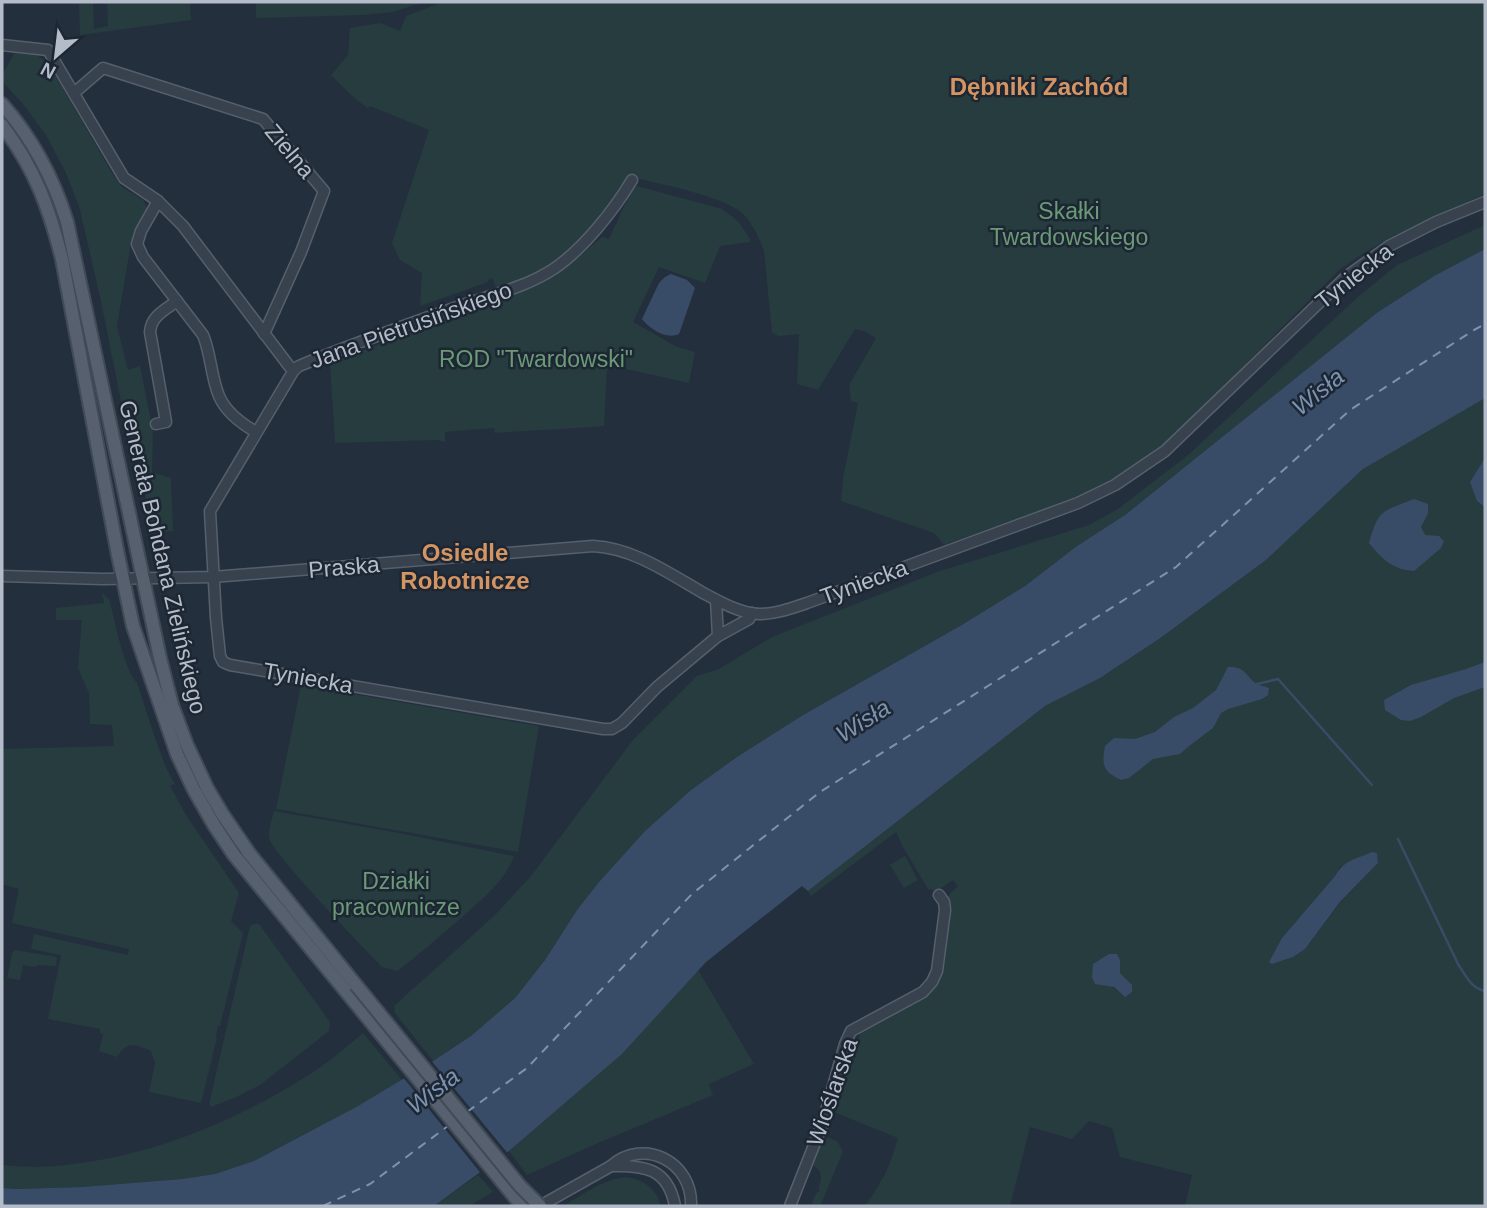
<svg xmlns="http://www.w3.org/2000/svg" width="1487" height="1208" viewBox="0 0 1487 1208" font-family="Arial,sans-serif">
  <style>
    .green { fill: #263c3f; fill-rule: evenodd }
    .water { fill: #394c67 }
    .pier { fill: #242f3e }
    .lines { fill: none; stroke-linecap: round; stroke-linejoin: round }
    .stream { stroke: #394c67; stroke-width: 2.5 }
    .ferry { stroke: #7c92b1; stroke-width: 2; stroke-dasharray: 9 7; stroke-linecap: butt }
    .minor-casing { stroke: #565f6c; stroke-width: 13 }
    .major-casing { stroke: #414a57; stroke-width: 16 }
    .minor { stroke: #38414e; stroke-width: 10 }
    .major { stroke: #56606e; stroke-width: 12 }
    .major-bridge-casing { stroke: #414a57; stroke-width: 16; stroke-linecap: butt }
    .major-bridge { stroke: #56606e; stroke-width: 12 }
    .labels { text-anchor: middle; stroke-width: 5; stroke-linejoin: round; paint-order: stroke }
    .street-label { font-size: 23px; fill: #b4bcc9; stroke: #1d2633 }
    .park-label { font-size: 23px; fill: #6b9a76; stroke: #1d2633 }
    .neighbourhood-label { font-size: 24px; font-weight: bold; fill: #d59563; stroke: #1d2633 }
    .water-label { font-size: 24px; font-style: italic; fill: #7c92b1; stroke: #1d2633 }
  </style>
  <rect width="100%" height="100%" fill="#242f3e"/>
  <g class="green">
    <polygon points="79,2 93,2 94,29 108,26 107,2 190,2 191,20 80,35"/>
    <polygon points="256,2 424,2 393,12 363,15 256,18"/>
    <path d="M 443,2 L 1485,2 L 1485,194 C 1435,217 1382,237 1338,271 L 1173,437 C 1143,461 1113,483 1077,498 C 1034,517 988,529 944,545 L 934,533 L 841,501 L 843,478 L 858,403 L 851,401 L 849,385 L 876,338 L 866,332 L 855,329 L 818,390 L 797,384 L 799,334 L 779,336 L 772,333 L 764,251 C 759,238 753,223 742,213 C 723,196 659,184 632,177 L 605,217 L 557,263 L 533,276 L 500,289 L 495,285 L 492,278 L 488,280 L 488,282 L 420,306 L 422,273 L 400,260 L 392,243 L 429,130 L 370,106 L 368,108 C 354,99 343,87 331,75 L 348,55 L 350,28 L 380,23 L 400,31 L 406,16 Z"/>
    <polygon points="15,52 37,55 49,65 112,173 122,187 143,200 147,208 131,243 117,326 128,370 140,366 153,432 152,472 171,478 173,531 157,532 156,547 153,548 144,483 132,456 101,301 79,206 65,171 46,135 23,104 2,81 2,75"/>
    <path d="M 637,186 L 722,209 L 738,221 L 749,237 L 751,242 L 720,246 L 705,283 L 659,267 L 633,322 L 677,347 L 695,352 L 689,383 L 613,366 L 607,370 L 604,426 C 568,429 532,430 495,433 L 494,428 L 445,432 L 445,442 L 437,440 L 335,443 L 330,363 L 498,299 L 563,270 L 602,237 L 609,239 L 633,187 Z"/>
    <polygon points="1485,225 1485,249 1434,276 1378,312 1125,515 1077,546 1025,586 960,626 803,715 737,757 691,790 645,831 599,882 577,910 545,960 515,998 471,1036 433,1061 395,1013 394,1006 494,916 531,876 633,740 697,676 719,669 772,637 830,614 940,571 1089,525 1118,509 1188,455 1359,296 1397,265"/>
    <path d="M 1485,395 L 1485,1206 L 1185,1206 L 1192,1175 L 1120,1157 L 1112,1128 L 1089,1121 L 1072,1139 L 1030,1127 L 1010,1206 L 865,1206 C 882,1182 890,1167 898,1138 L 836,1113 L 846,1060 L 854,1055 L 860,1033 C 877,1023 930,997 938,983 C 946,970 948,913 948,896 L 958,886 L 953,880 L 937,891 L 928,889 L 903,847 L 896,832 L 811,896 L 808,891 L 1045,706 L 1100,678 L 1159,639 L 1266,560 L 1363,469 ZM 1377,853 L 1378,863 L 1340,903 L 1305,949 L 1293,957 L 1272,964 L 1282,938 L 1335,876 L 1340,867 ZM 1120,960 L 1120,973 L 1131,985 L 1125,997 L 1114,988 L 1108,985 Z"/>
    <path d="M 102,592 L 109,599 C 115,619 123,668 137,683 L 156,741 L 167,770 L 175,784 L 170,786 L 186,815 L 239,893 L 231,921 L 243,933 L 220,1026 L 218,1026 L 216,1037 L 217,1038 L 201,1103 L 149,1092 L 155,1063 L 151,1051 C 136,1045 128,1040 117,1057 L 99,1051 L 103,1034 L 100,1033 L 100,1029 L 48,1019 L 61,955 L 31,949 L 34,934 L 128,955 L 129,949 L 12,923 L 19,889 L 2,884 L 2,749 L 114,746 L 112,725 L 90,724 L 89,693 L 78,668 L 82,620 L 56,620 L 56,608 L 104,603 Z"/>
    <polygon points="301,685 539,726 518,852 276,809"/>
    <path d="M 274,811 L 399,833 L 514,856 C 505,882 481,900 461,918 C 440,936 419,954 398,971 L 382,967 C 366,950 270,852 269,837 C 268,830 272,819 274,811 Z"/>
    <polygon points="905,856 918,880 904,888 890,865"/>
    <polygon points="254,924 259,924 330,1022 329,1031 260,1085 234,1098 211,1107 209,1104 250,926"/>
    <polygon points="15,950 57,957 56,966 37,965 36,967 23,965 20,980 7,978 12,954"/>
    <polygon points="698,970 754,1064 709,1084 713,1095 591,1146 527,1175 509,1151 622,1054"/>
    <path d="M 363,1033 L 402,1080 L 358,1106 L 254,1161 L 215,1174 L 182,1179 L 82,1187 L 17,1189 L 2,1188 L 2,1165 C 14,1166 27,1167 39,1167 C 134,1163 228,1126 307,1076 C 327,1064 345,1048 363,1033 Z"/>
    <path d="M 829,1138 L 837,1141 L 843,1151 L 821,1204 L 814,1206 L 812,1202 L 817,1192 L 819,1192 L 820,1190 L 818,1188 C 822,1179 823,1171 813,1165 L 823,1140 Z"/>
    <polygon points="478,1175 493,1192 469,1206 434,1206"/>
    <path d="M 625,1177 C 643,1179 656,1188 661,1206 L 563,1206 C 582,1195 602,1180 625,1177 Z"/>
  </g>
  <g class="water">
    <polygon points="1485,249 1485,398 1363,469 1266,560 1159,639 1100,678 1045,706 808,891 802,886 706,962 622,1054 509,1151 434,1206 2,1206 2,1188 17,1189 82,1187 182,1179 215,1174 254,1161 358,1106 433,1061 471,1036 515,998 545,960 577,910 599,882 645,831 691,790 737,757 803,715 960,626 1025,586 1077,546 1125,515 1378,312 1434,276"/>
    <path d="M 671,274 L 687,280 L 695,288 L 679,334 C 666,340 650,329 642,319 L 659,283 L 665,277 Z"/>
    <polygon points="1485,458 1485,507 1477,501 1470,482"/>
    <path d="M 1414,499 L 1428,504 L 1428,513 L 1421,527 L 1425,535 L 1439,536 L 1444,541 L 1441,548 L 1414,571 C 1392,569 1383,560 1369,543 C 1379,509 1381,512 1414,499 Z"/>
    <polygon points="1485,662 1485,687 1454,698 1421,717 1410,721 1401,720 1385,710 1384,700 1411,685 1466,669"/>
    <path d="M 1228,667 C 1246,666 1245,676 1257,684 C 1261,686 1265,686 1269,688 L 1268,695 L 1262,699 L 1228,709 L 1221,713 L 1213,728 L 1189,746 L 1180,754 L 1153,759 L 1129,778 L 1121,780 C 1102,771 1102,765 1105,746 L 1114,738 L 1135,739 L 1155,732 L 1174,717 L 1193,708 L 1216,690 Z"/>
    <path d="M 1372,852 L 1377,853 L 1378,863 L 1340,902 L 1305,949 L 1293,957 L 1272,964 L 1269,962 L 1282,938 L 1335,876 C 1344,860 1356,859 1372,852 Z"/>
    <polygon points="1109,954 1117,954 1120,960 1120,973 1132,985 1132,992 1125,997 1114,987 1095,984 1092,977 1093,964"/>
  </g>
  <polygon class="pier" points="430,1059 510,1156 483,1176 402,1076"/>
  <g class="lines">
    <g class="stream">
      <polyline points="1257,684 1278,679 1372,785"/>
      <path d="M 1398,839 L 1458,964 C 1466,976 1471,988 1485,991"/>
    </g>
    <g class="ferry">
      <polyline points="467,1112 527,1068 692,894 820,792 1176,567 1350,410 1474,330 1485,324"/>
      <polyline points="323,1206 370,1184 448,1126"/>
    </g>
    <defs>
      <g id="minor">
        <polyline points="2,45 48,50 124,178 158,201 183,226 289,366 294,370"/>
        <polyline points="74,93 103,68 263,119 324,191 301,252 264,334"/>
        <path d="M 632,180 C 614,210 584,248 555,268 C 527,287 491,295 460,306 C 406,325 352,344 299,366 L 294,370 L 210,511 L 216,618 L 220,656 L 223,662 L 230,665 L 603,729 L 612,729 L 622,723 L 657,687 L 718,636 L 749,619 L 752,613"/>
        <path d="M 158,201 L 141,231 L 137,244 L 143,257 L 203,335 C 211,354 211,377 219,396 C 226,412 242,424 256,432"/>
        <path d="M 156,424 L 166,422 L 150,332 C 151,316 165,310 177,301"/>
        <path d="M 2,576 L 103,579 L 213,577 L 593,546 C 634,548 670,574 705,594 C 721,602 741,614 760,614 C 776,614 792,608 807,603 L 1078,503 L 1115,485 L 1165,451 L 1347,276 L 1389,246 L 1436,222 L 1485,202"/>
        <polyline points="716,600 718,636"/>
        <path d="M 611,1166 C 644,1165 668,1168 675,1206"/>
        <path d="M 540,1206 L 611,1166 C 644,1137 693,1162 691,1206"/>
        <polyline points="790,1206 822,1125 845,1044 851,1031 923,992 932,982 937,971 945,910 944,902 939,895"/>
      </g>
      <g id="major">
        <path d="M 2,104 C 33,139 53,177 67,222 L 160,658 L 172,705 L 187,745 L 207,788 L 223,815 L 249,853 L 356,985"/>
        <path d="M 2,125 C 35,169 49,207 62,259 L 118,555 L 133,626 L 177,754 L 194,790 L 214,825 L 234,855 L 522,1206"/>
      </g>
    </defs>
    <use href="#minor" class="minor-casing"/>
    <use href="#major" class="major-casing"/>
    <use href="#minor" class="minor"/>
    <use href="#major" class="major"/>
    <defs>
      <polyline id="major-bridge" points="356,985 520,1186 540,1206"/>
    </defs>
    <use href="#major-bridge" class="major-bridge-casing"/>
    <use href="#major-bridge" class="major-bridge"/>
  </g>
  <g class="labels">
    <g class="street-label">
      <text transform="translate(290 151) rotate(50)" y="8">Zielna</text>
      <text transform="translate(1354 276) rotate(-38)" y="8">Tyniecka</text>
      <text transform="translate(411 325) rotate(-20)" y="8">Jana Pietrusińskiego</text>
      <text transform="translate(163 557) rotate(77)" y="8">Generała Bohdana Zielińskiego</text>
      <text transform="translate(344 567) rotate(-5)" y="8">Praska</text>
      <text transform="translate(864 582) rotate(-20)" y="8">Tyniecka</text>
      <text transform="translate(308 678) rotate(10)" y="8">Tyniecka</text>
      <text transform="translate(832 1092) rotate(-71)" y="8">Wioślarska</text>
    </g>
    <g class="park-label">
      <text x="1069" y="219">Skałki<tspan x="1069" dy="26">Twardowskiego</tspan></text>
      <text x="536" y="367">ROD "Twardowski"</text>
      <text x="396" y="889">Działki<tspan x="396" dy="26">pracownicze</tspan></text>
    </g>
    <g class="neighbourhood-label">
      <text x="1039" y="95">Dębniki Zachód</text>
      <text x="465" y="561">Osiedle<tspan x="465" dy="28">Robotnicze</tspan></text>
    </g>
    <g class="water-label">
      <text transform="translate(1318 392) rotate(-39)" y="8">Wisła</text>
      <text transform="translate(863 721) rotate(-32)" y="8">Wisła</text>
      <text transform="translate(433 1091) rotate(-37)" y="8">Wisła</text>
    </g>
  </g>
  <rect width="1487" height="1208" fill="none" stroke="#b4bcc9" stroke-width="7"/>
  <g transform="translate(56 56) rotate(208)" stroke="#1d2633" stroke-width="5" paint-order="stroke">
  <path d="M0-5L12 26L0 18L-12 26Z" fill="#b4bcc9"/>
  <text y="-10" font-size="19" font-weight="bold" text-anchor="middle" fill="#b4bcc9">N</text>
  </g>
</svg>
